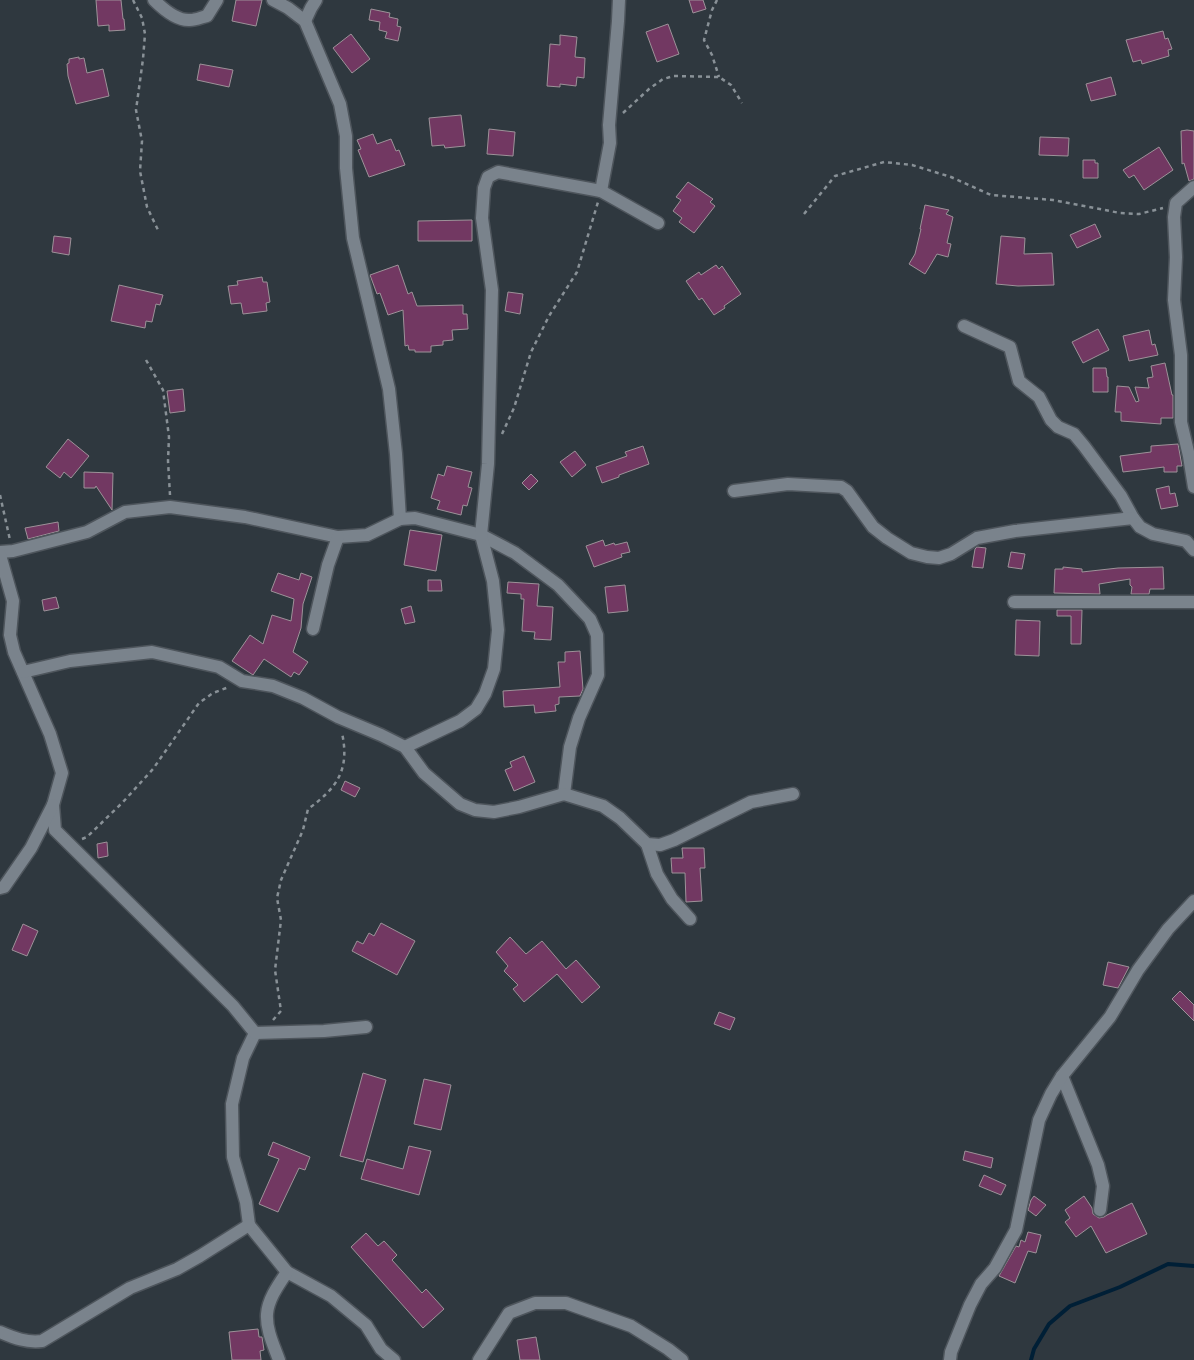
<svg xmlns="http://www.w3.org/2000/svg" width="1194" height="1360" viewBox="0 0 1194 1360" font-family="'Roboto Condensed',sans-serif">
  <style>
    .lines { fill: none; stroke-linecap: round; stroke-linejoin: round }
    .stream { stroke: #001f36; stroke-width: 4 }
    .building { fill: #723862; stroke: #9d9299 }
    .street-casing { stroke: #4e555c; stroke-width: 15 }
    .path { stroke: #899197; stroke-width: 2.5; stroke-dasharray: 4 4; stroke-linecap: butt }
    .street { stroke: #7a838c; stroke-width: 12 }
  </style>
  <rect width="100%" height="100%" fill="#2f383f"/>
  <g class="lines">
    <polyline class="stream" points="1031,1360 1034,1349 1049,1324 1070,1306 1120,1287 1168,1264 1194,1266"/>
  </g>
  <g class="building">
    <polygon points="96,0 121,0 123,19 124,19 125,30 109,31 109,25 98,26"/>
    <polygon points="236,0 262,0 256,26 232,21"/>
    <polygon points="689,0 703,0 706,9 693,13"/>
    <polygon points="371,9 390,13 389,17 398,19 397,26 401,27 398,41 385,38 387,32 379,30 380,22 369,20"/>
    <polygon points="668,24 679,54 657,62 646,32"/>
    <polygon points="1163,31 1165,39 1168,38 1172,49 1168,50 1169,56 1142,64 1141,60 1133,62 1126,40"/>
    <polygon points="351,34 370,59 352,73 333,48"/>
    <polygon points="560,35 577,37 575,57 585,58 584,78 577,77 576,86 560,84 560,87 547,86 550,44 560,45"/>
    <polygon points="79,57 79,59 84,58 87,73 103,69 109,96 76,104 68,76 67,64 69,63 69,59"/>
    <polygon points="200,64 233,70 229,87 197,80"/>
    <polygon points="1111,77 1116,95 1091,101 1086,84"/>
    <polygon points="461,115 465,146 445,148 444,145 432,146 429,118"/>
    <polygon points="489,129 515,132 513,156 487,154"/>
    <polygon points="1187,130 1194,131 1194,179 1189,181 1184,163 1182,164 1181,131"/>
    <polygon points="373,134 377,144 391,139 396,151 399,150 405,165 369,177 358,150 361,149 357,140"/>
    <polygon points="1040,137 1069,138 1068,156 1039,155"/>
    <polygon points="1159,147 1173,170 1144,190 1134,175 1129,178 1123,170"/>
    <polygon points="1083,160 1095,160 1095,163 1098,163 1098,178 1083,178"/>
    <polygon points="688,182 713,199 710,202 715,206 694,233 679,222 682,218 673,211 681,200 676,197"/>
    <polygon points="925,205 949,210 946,214 953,217 947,243 951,244 948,257 937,254 925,274 909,264 915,254 921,229 920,229"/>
    <polygon points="472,220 472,241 418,241 418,221"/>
    <polygon points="1095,224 1101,237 1077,248 1070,235"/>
    <polygon points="54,236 71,238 69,255 52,252"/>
    <polygon points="1001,236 1025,238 1024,254 1052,253 1054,285 1018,286 996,284"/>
    <polygon points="398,265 408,294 412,292 417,306 463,305 463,314 467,314 468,329 452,330 453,340 443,341 443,345 431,346 431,352 415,352 415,350 409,350 408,345 405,346 403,310 388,315 380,293 377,294 370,275"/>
    <polygon points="716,265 719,269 722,266 741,294 724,306 725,308 714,315 702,298 699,300 686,281 699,272 701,275"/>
    <polygon points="262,277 263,282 267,282 270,302 266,303 267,311 243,314 241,303 231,304 228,286 238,285 237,281"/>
    <polygon points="119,285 163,295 160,305 156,304 152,322 146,321 145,328 111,321"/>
    <polygon points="508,292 523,294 520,314 505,311"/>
    <polygon points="1098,329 1109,350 1083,363 1072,342"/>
    <polygon points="1149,330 1152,345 1155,344 1158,355 1129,361 1123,336"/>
    <polygon points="1165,363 1172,395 1173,395 1173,418 1161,418 1161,424 1121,421 1121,412 1115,412 1117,386 1129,387 1136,402 1139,401 1135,387 1149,388 1147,378 1153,377 1151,366"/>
    <polygon points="1093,368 1106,368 1107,377 1108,377 1108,392 1093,392"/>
    <polygon points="183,389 185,411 170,413 167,391"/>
    <polygon points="68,439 89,456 71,478 64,472 60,478 46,467"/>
    <polygon points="1178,444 1182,466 1177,466 1177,472 1164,472 1164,467 1123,472 1120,456 1151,452 1151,446"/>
    <polygon points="643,446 649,464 619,475 619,477 602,483 596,467 627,456 625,452"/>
    <polygon points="575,451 586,465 572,477 560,462"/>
    <polygon points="447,466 472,472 468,487 472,488 467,506 463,505 461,515 437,509 440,501 431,498 438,474 444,476"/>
    <polygon points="84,472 113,473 112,510 96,486 95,488 84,488"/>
    <polygon points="531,474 538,481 529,490 522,483"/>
    <polygon points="1169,486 1170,494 1175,493 1178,506 1161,509 1156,489"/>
    <polygon points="58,522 59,531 28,539 25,528"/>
    <polygon points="410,530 442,535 436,571 404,565"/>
    <polygon points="603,540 605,546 614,543 615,545 627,542 630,552 621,554 622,557 594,567 586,546"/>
    <polygon points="977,547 986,548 983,568 972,567 975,549"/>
    <polygon points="1011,552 1025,554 1022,569 1008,567"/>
    <polygon points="1063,567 1082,569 1082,572 1118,568 1163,567 1164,589 1150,589 1149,594 1131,594 1132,587 1130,585 1130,579 1099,584 1100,594 1054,593 1055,569 1063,569"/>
    <polygon points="278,573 299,580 301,573 312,577 303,604 301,628 293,652 308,662 299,675 294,672 291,677 264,659 253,675 232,661 250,635 263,644 272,615 291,621 294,599 271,591"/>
    <polygon points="428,580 441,580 442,591 428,591"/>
    <polygon points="508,582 539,584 537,606 553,607 551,640 534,639 535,632 522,631 524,599 521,599 521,594 507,593"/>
    <polygon points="625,585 628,611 608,613 605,587"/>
    <polygon points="56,597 59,608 44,611 42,600"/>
    <polygon points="411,606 415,622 405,624 401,609"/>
    <polygon points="1057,610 1082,610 1081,644 1071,644 1071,616 1057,616"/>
    <polygon points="1016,620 1040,621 1039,656 1015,655"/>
    <polygon points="580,651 583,689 580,696 559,697 559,704 555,705 556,711 535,713 534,705 504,707 503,691 560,687 558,662 565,662 565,652"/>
    <polygon points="524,756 535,782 514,791 505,770 512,767 510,762"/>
    <polygon points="345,781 360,788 355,797 341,790"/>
    <polygon points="107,842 108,856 98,858 97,844"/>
    <polygon points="682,848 704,848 705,868 700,868 702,901 686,902 685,873 672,873 671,858 683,858"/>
    <polygon points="381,923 415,941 397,975 352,951 357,941 363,944 369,933 374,936"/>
    <polygon points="23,924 38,931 27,956 12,950"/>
    <polygon points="510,937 526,954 542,941 566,969 576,960 600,987 582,1003 557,974 524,1002 513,989 518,985 504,971 508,966 496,952"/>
    <polygon points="1108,962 1129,967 1118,988 1103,985"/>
    <polygon points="1180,991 1194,1005 1194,1021 1172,999"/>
    <polygon points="719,1012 735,1018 730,1030 714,1024"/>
    <polygon points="363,1073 386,1080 363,1162 340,1156"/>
    <polygon points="424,1079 451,1085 441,1130 414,1124"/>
    <polygon points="273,1142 310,1157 305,1170 299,1168 278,1212 259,1204 279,1159 268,1155"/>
    <polygon points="409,1146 431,1151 419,1195 361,1179 367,1159 403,1169"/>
    <polygon points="965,1151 993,1158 991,1168 963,1160"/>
    <polygon points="984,1175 1006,1185 1001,1195 979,1186"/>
    <polygon points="1034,1196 1046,1205 1036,1216 1028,1210 1031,1200"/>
    <polygon points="1084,1196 1092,1208 1093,1214 1099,1218 1104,1217 1107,1215 1132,1203 1147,1234 1106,1253 1091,1226 1076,1237 1065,1222 1070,1218 1065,1210"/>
    <polygon points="1028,1232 1041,1235 1036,1253 1028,1251 1015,1283 999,1276 1016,1246 1019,1247 1021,1240 1025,1242"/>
    <polygon points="366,1233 378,1246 384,1241 397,1255 392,1260 422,1293 426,1289 444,1309 423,1328 351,1247"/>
    <polygon points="258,1329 259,1337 262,1337 264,1350 260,1351 261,1360 232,1360 229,1332"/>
    <polygon points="536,1337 540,1360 520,1360 517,1340"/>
  </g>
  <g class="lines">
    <defs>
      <g id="street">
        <path d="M 154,0 C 163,9 177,21 190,20 C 196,20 202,17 207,16 L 217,0"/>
        <polyline points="273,0 288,8 305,21 340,104 346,136 346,168 353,238 389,389 396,454 400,519"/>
        <polyline points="305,21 311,8 316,0"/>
        <polyline points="1194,187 1176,203 1174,217 1176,257 1174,300 1181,355 1181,422 1189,456 1194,487"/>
        <polyline points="601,191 610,143 609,125 618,21 619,0"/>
        <polyline points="964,326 1010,347 1019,381 1039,397 1051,420 1058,427 1074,434 1084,446 1121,496 1133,518 1140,527 1153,534 1186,541 1194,550"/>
        <polyline points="734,491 788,484 841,487 847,491 873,527 887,538 911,553 927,557 939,558 951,554 977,538 1015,531 1133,518"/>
        <polyline points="0,552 13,551 87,532 125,512 170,507 245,517 338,537 367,535 400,519 415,518 481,535 515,553 558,585 590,619 597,635 598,675 579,718 570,747 564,794"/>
        <polyline points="0,555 13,601 10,635 14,652 50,734 62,773 53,805 55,830 233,1006 255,1033"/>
        <polyline points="1014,602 1194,602"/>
        <polyline points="313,629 328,565 338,537"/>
        <polyline points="23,672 70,661 152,652 219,667 242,681 273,686 303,698 338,717 381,735 405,747 424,773 460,804 475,810 494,812 519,807 564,794 603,806 620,818 647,844 660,845 674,840 751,802 793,794"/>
        <polyline points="405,747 460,721 476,709 485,694 494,669 498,630 493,581 481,535 488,464 492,290 482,218 484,188 488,177 498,172 601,191 658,223"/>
        <polyline points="647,844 657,874 672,899 690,919"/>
        <polyline points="0,888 4,887 31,848 53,805"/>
        <polyline points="255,1033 243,1058 232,1104 233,1157 246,1202 249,1225 287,1272 331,1296 366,1325 381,1349 394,1360"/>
        <polyline points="255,1033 324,1031 366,1027"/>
        <polyline points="1062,1076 1098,1165 1103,1186 1100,1210"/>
        <path d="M 0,1332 C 14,1338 27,1343 42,1341 L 130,1288 L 177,1269 L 200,1256 L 249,1225"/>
        <path d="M 279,1360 C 274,1346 266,1330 267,1314 C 268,1299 279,1284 287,1272"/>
        <polyline points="479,1360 509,1313 535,1303 566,1303 631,1326 668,1349 682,1360"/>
        <polyline points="950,1360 951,1352 970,1305 981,1284 995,1268 1016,1230 1039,1120 1051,1094 1062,1076 1110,1017 1138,970 1168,929 1194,901"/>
      </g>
    </defs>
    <use href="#street" class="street-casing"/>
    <g class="path">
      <polyline points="133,0 142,18 145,34 143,59 136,110 142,141 140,171 147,207 158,230"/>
      <polyline points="717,0 712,10 704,40 712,55 719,77"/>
      <polyline points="623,113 649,89 663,79 674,76 719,77 731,85 742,103"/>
      <polyline points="804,214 835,176 884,162 912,165 951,177 991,195 1053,200 1120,213 1139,214 1163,208"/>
      <polyline points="146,360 163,390 169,437 168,461 170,495"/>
      <polyline points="502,434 514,408 531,352 549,316 577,272 598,202"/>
      <polyline points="0,495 10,540"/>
      <polyline points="82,839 87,837 123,802 153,769 199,703 213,693 229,687"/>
      <path d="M 273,1020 L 281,1011 L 275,970 L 281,920 L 277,898 L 281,880 L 303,830 L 308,809 C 337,788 350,770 342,733"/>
    </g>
    <use href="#street" class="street"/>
  </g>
</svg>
